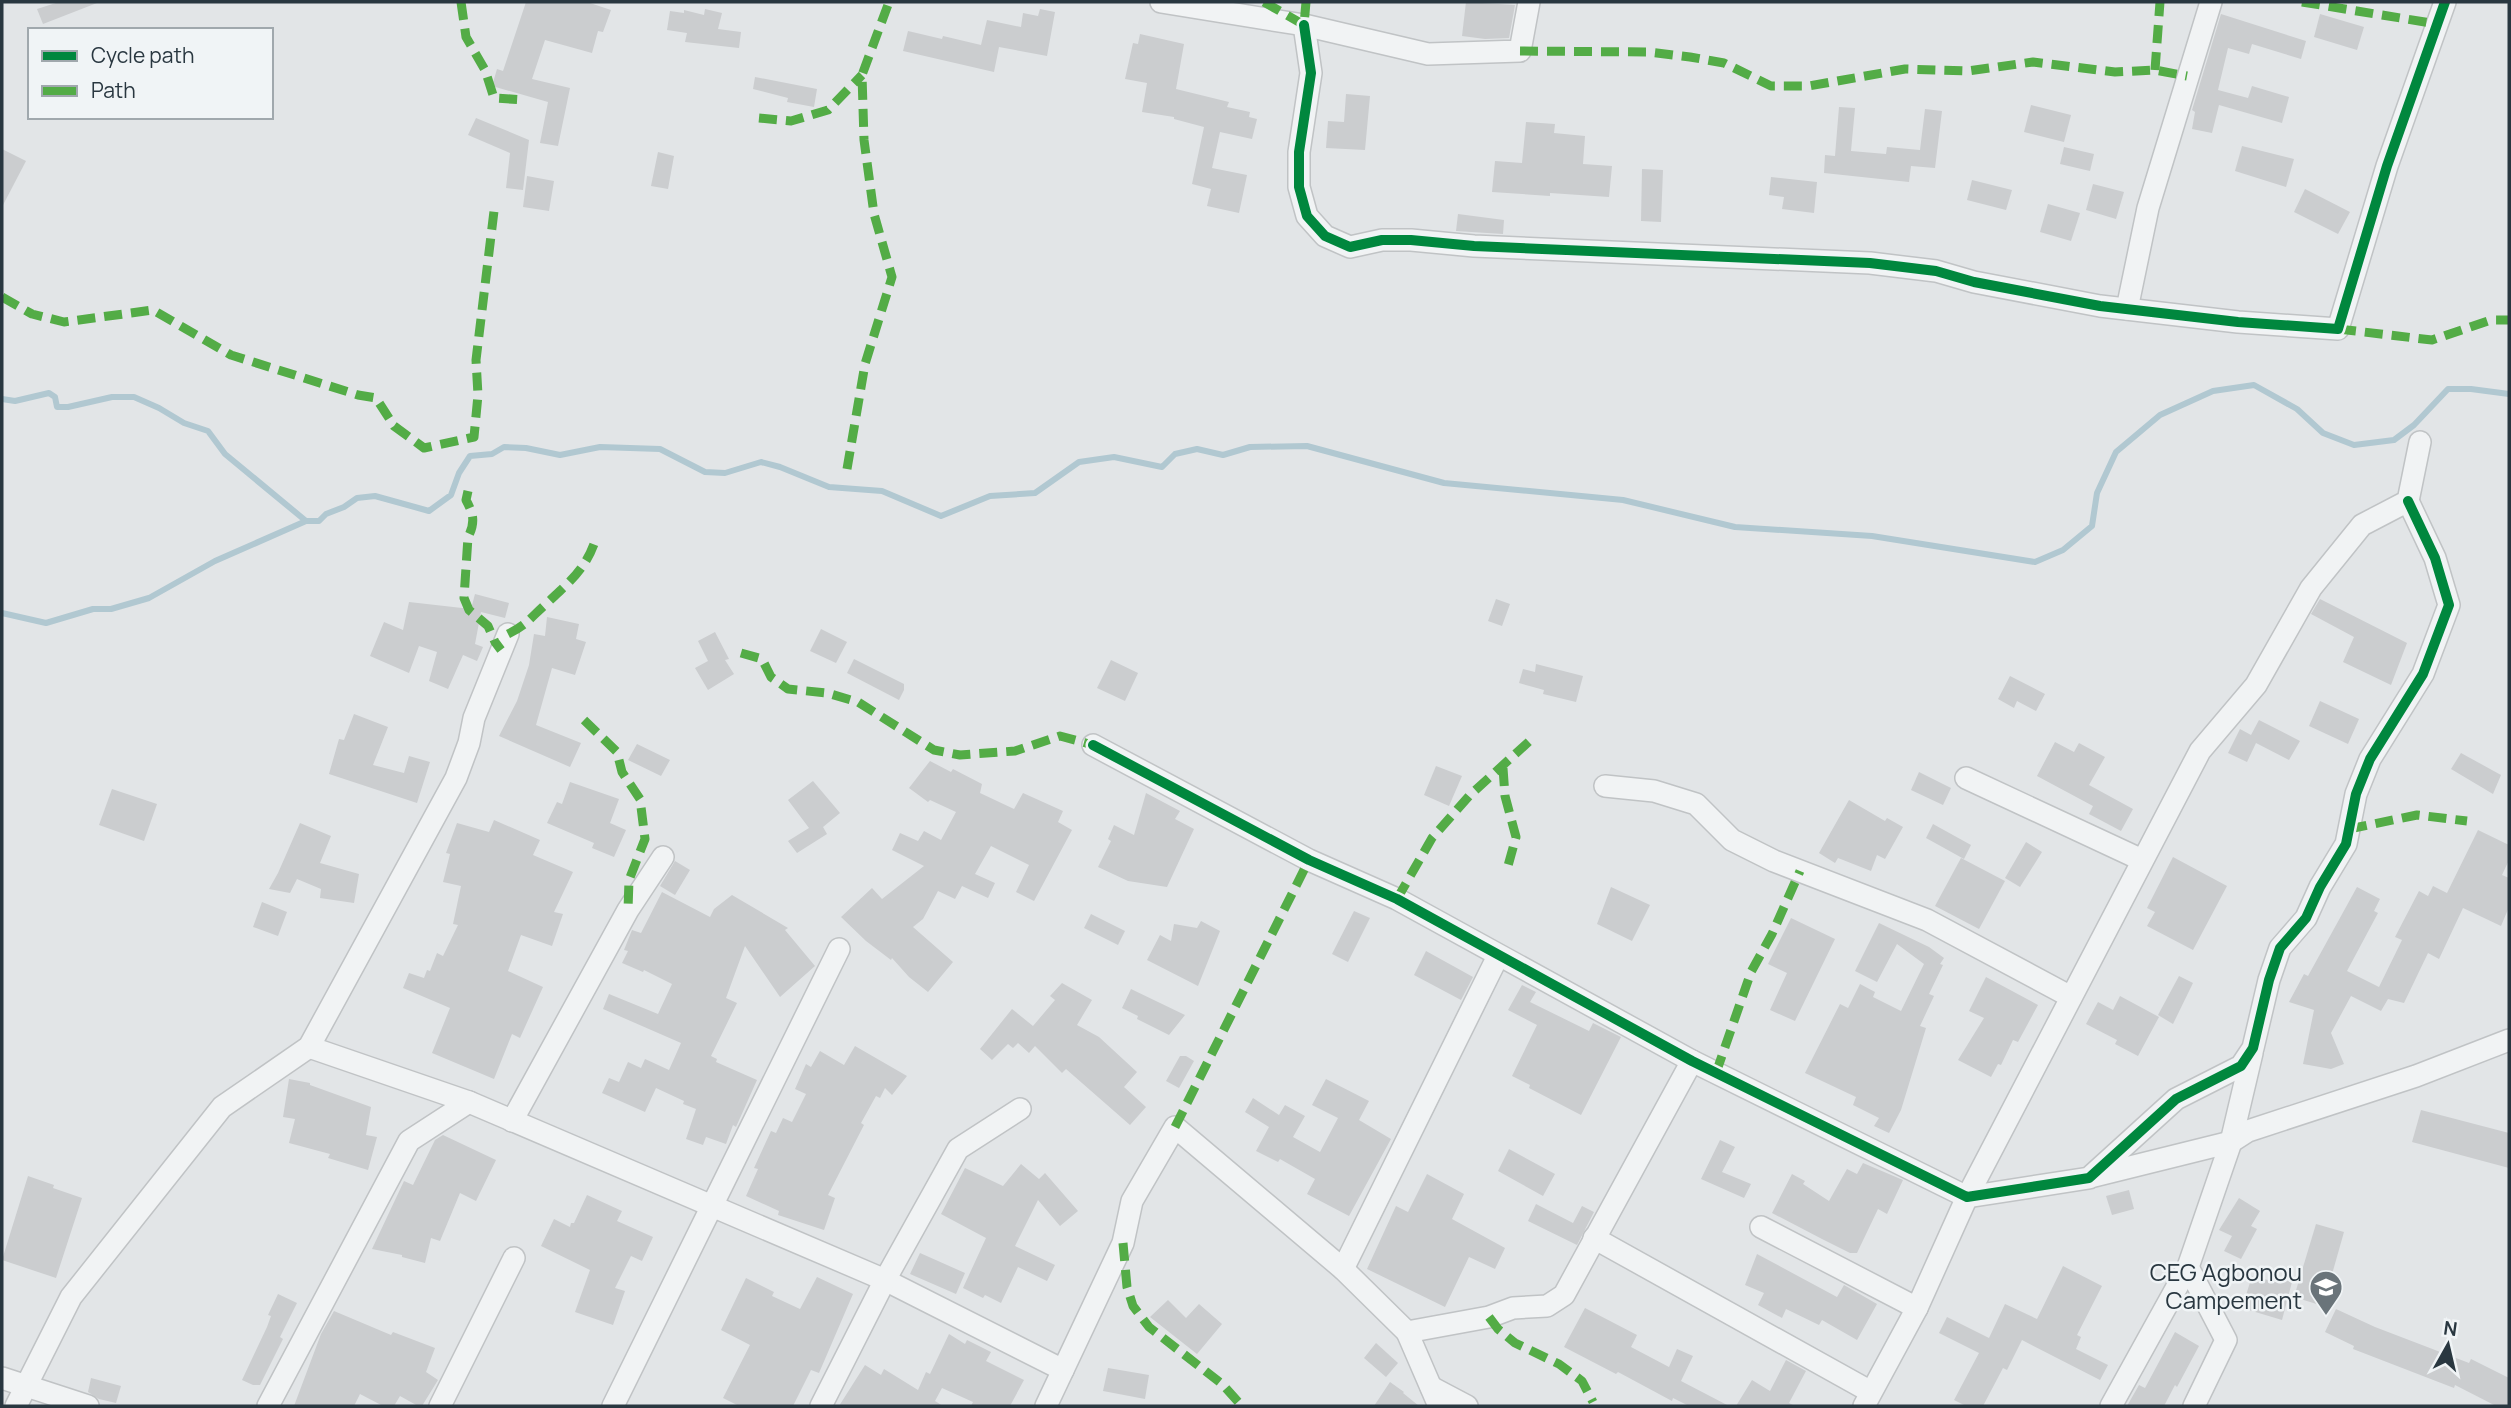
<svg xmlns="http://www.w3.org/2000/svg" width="2511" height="1408" viewBox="0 0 2511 1408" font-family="Manrope,sans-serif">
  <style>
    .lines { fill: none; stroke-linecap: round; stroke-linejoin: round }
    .stream { stroke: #b1c8d1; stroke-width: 6 }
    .building { fill: #cbcdcf }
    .street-casing { stroke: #c0c3c5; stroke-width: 24 }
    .street { stroke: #f1f3f4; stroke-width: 21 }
    .quiet { stroke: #53ac46; stroke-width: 9; stroke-dasharray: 18 9; stroke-linecap: butt }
    .cycleway-casing { stroke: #f0f4f6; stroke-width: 15 }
    .cycleway { stroke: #00873e; stroke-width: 10 }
    .labels { text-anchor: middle; stroke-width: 5; stroke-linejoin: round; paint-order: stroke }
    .poi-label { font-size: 24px; fill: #293740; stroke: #f0f4f6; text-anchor: end }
  </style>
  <rect width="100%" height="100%" fill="#e2e5e7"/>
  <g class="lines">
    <g class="stream">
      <polyline points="2,399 15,401 49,393 55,397 57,407 68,407 112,397 134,397 159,408 184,423 208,431 225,454 306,521 319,521 326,514 344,507 357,498 375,496 429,511 451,495 459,473 470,456 492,454 504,447 526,448 560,455 600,447 660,449 705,472 725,473 761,462 780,467 829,487 882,491 941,516 990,496 1035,493 1079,462 1114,457 1162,467 1175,454 1197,449 1223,455 1250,447 1307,446 1444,483 1623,500 1735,527 1872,536 2035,562 2063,550 2092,526 2097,493 2116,452 2160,415 2213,391 2254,385 2297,409 2323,433 2354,445 2394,440 2414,425 2448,389 2471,389 2509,394"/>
      <polyline points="2,613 46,623 93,609 111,609 149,598 215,561 306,521"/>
    </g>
  </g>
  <g class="building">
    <polygon points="59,2 97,2 97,3 43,24 37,9"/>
    <polygon points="526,2 587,2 611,10 603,32 598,31 592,53 545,40 532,79 570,88 558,146 540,143 548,102 492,86 497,69 503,71"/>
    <polygon points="1466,2 1515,5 1509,38 1485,39 1462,36"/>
    <polygon points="705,9 722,13 718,29 741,32 739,48 685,42 687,33 667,30 670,11 684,13 684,10 704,15"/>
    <polygon points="1040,9 1055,12 1047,56 999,47 994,72 903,51 908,31 942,39 943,36 981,45 987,20 1021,27 1023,13 1038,16"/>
    <polygon points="2221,14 2306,41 2301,59 2252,44 2249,54 2228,48 2218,90 2248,98 2252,86 2289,97 2282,123 2219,105 2212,133 2192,129 2195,112 2192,110"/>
    <polygon points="2320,14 2364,27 2357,50 2314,37"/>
    <polygon points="1140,34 1184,44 1176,89 1229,102 1227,107 1250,112 1249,117 1257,119 1252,139 1220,132 1212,168 1247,175 1239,213 1207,206 1211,189 1192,184 1204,127 1174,119 1174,117 1142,112 1147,83 1125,79 1133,43 1138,44"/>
    <polygon points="755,77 817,89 814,107 787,102 788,98 753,89"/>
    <polygon points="1346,94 1370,96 1365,150 1326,148 1328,121 1344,122"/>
    <polygon points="2031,105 2071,115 2064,142 2024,132"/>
    <polygon points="1839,107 1855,108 1851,151 1886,154 1887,147 1920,150 1925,109 1942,111 1935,168 1911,166 1909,182 1824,173 1825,155 1835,156"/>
    <polygon points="476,118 529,140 523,190 506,188 510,153 468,135"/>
    <polygon points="1526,122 1555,124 1554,133 1585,136 1583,164 1612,166 1609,197 1550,193 1550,196 1492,192 1495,161 1522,163"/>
    <polygon points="2242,146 2294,159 2286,187 2235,171"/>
    <polygon points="2064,147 2094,154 2090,171 2060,164"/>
    <polygon points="2,149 26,161 2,207"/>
    <polygon points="658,152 674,156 668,189 651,186"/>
    <polygon points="1642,169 1663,170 1661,222 1641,221"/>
    <polygon points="527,176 554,181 549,211 523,207"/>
    <polygon points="1771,177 1817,182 1814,213 1782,209 1784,197 1769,195"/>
    <polygon points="1972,180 2012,190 2006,210 1967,200"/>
    <polygon points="2093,184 2124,192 2116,219 2086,210"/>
    <polygon points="2305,189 2350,212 2338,234 2294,212"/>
    <polygon points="2048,204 2080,213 2071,241 2040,232"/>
    <polygon points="1458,214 1504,220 1503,234 1456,231"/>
    <polygon points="475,594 509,603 505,618 481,612 475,644 483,647 477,661 463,655 448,689 429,681 437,652 419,646 409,673 370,656 384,622 403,630 409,602 471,609"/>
    <polygon points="1496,599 1510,604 1502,626 1488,621"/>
    <polygon points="2320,599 2407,643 2391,685 2343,662 2354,637 2311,614"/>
    <polygon points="547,617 579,624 576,639 586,642 575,675 552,668 536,725 581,743 570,767 499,736 517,701 529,665 534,634 545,636"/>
    <polygon points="821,629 847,642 836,663 810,651"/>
    <polygon points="715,632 729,659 725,660 734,674 708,690 695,668 708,661 698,641"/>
    <polygon points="854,659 904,684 904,690 899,700 847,673"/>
    <polygon points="1111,660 1138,673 1125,701 1097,688"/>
    <polygon points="1536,664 1583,676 1576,702 1543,694 1544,690 1519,683 1523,669 1535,672"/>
    <polygon points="2010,676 2045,694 2036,711 2017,701 2014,708 1998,699"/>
    <polygon points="2320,701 2359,719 2348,744 2309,726"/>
    <polygon points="354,714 388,727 373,765 404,773 409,756 430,762 417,803 329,774 339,739 344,740"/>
    <polygon points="2259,720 2300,741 2289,760 2256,743 2247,762 2228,753 2240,729 2251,735"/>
    <polygon points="2055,742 2074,752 2079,743 2105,757 2089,785 2133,809 2121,831 2089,814 2093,806 2037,776"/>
    <polygon points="637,744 670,760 661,776 628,760"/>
    <polygon points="2461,753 2501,775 2493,794 2451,769"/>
    <polygon points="930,761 951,772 953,769 982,784 980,793 1014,809 1023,793 1063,811 1058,822 1072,830 1034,901 1016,892 1029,865 991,846 975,874 995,883 988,898 962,886 955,899 938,891 923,919 913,927 953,962 928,992 909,977 892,958 891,960 866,941 841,917 872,888 882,899 924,866 892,850 900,833 918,841 924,831 941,840 956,812 930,800 928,802 909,788"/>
    <polygon points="1436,766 1462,776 1449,806 1424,795"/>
    <polygon points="1919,772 1951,788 1943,805 1911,790"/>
    <polygon points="813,781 840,813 823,827 827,834 797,853 788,841 809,828 788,800"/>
    <polygon points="570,782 619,799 610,823 626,830 614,857 592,848 594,843 547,823 557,802 562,804"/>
    <polygon points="112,789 157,804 144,841 99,825"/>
    <polygon points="1146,793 1180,811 1175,819 1194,829 1167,887 1128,881 1098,867 1111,841 1108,839 1114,825 1134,835"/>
    <polygon points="1849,800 1885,821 1887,818 1903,827 1885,859 1877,855 1871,871 1838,858 1835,863 1819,853"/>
    <polygon points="494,820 540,840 533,855 573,872 554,912 563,914 552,946 521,935 508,971 543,987 520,1038 512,1034 494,1079 432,1053 450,1008 403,988 409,973 424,978 427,970 430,971 437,953 443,956 458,925 453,924 461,886 443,882 450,854 446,853 457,823 489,832"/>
    <polygon points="300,823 331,836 320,863 359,874 354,903 320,898 321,889 297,879 290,893 269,889 278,873"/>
    <polygon points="1933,824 1971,845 1964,859 1926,838"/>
    <polygon points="2478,830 2509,845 2509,860 2502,875 2509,878 2509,907 2501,926 2463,908 2439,959 2428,953 2404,1003 2388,999 2381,1011 2351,996 2331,1033 2344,1064 2331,1069 2303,1064 2314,1010 2289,1002 2304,974 2308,976 2357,887 2380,899 2374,911 2378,913 2347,971 2379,987 2402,940 2395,937 2419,891 2428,896 2433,886 2447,893"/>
    <polygon points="2026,842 2042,852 2020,887 2005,878"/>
    <polygon points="2173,857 2227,886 2193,950 2147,926 2155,912 2147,908"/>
    <polygon points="1961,858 2005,881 1979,929 1935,906"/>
    <polygon points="675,861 690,870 675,895 660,886"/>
    <polygon points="1611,887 1650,905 1632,941 1597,924"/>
    <polygon points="662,892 710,917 714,909 732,895 788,928 785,930 815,966 780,997 745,946 726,998 737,1003 711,1056 717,1059 716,1062 757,1080 736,1127 733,1125 726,1144 706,1137 703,1145 686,1139 696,1109 683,1104 684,1101 656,1088 645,1112 602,1093 609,1078 619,1082 628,1062 641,1068 645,1059 669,1070 681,1043 603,1009 609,994 658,1014 672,984 644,970 643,972 622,963 628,951 624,950 632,930 641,933"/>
    <polygon points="262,902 287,912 278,936 253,927"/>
    <polygon points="1354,911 1370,918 1348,962 1332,954"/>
    <polygon points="1091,914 1125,931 1118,945 1084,928"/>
    <polygon points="1791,918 1835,939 1795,1021 1770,1010 1787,973 1768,964"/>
    <polygon points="1201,921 1220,931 1198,986 1147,960 1160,935 1171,941 1174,924 1197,928"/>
    <polygon points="1879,923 1929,947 1944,958 1940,964 1943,965 1929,994 1934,996 1920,1026 1926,1028 1901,1110 1889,1133 1874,1126 1879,1118 1853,1105 1856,1097 1805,1073 1840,1004 1848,1008 1860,984 1875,992 1873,997 1901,1011 1924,964 1897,944 1877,982 1855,971"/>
    <polygon points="1426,951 1473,977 1461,1000 1414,975"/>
    <polygon points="2179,976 2193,983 2173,1024 2158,1015"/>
    <polygon points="1986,977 2038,1005 2018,1042 2013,1040 2001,1065 1998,1064 1991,1077 1958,1060 1984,1018 1969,1011"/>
    <polygon points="1062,983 1092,1000 1077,1025 1099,1037 1137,1072 1124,1087 1146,1107 1130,1125 1066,1069 1062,1073 1035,1046 1029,1053 1018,1043 1013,1048 1008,1044 992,1060 980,1049 1012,1009 1033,1026 1055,1000 1050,996"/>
    <polygon points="1522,985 1536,992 1530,1002 1589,1031 1593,1023 1621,1037 1581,1115 1529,1088 1530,1085 1512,1076 1537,1025 1508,1010"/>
    <polygon points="1131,989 1185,1015 1169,1035 1137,1019 1138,1016 1122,1008"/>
    <polygon points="2120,996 2159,1017 2138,1056 2115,1044 2117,1040 2086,1024 2098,1002 2113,1010"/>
    <polygon points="855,1046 907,1076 892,1095 885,1088 880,1098 876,1096 861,1123 864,1125 828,1195 835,1198 824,1230 778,1215 779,1211 746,1196 758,1169 754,1168 771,1131 776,1133 783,1118 792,1122 806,1094 795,1089 806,1064 811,1067 820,1051 844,1065"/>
    <polygon points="1180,1056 1186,1056 1194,1061 1179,1088 1166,1081"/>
    <polygon points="289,1079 310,1083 310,1085 371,1107 366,1135 377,1137 368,1170 328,1158 330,1154 289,1143 295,1119 283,1117"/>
    <polygon points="1326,1079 1369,1101 1359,1120 1391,1139 1349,1216 1307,1194 1315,1179 1280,1159 1278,1162 1256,1151 1269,1127 1245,1112 1253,1098 1279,1115 1285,1105 1305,1116 1293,1137 1320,1152 1338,1118 1312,1105"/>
    <polygon points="2421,1110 2509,1133 2509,1168 2412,1142"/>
    <polygon points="443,1135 496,1160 476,1201 460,1193 440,1241 431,1238 425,1263 402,1257 402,1255 372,1249 404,1181 413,1185 435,1140"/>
    <polygon points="1720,1140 1735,1147 1722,1172 1751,1184 1744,1198 1701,1179"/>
    <polygon points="1509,1149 1555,1174 1543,1196 1498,1171"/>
    <polygon points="1863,1163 1903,1180 1887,1214 1878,1209 1857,1253 1850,1253 1822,1239 1772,1213 1792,1174 1805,1181 1803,1184 1829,1201 1847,1169 1857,1174"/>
    <polygon points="1021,1164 1039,1179 1045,1173 1078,1211 1060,1226 1038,1200 1015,1246 1055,1265 1047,1281 1018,1267 1001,1303 985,1295 983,1298 963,1288 986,1238 941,1214 965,1168 1003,1186"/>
    <polygon points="1427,1174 1464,1194 1452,1219 1505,1248 1495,1269 1469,1257 1445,1307 1367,1269 1396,1206 1408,1212"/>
    <polygon points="28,1176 54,1185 53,1188 82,1198 56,1278 2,1260"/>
    <polygon points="2129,1190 2134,1209 2112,1215 2106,1196"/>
    <polygon points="587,1195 622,1211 617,1221 653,1237 642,1261 631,1256 615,1288 625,1291 613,1325 575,1312 590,1270 541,1246 554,1219 570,1227 571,1223 574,1223"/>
    <polygon points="2239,1198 2260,1211 2251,1226 2257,1229 2241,1259 2224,1251 2232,1236 2219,1230"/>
    <polygon points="1536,1204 1573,1223 1582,1206 1594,1212 1577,1245 1528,1221"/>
    <polygon points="2316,1224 2344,1232 2323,1306 2294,1297"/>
    <polygon points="920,1253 965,1273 956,1294 910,1274"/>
    <polygon points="1757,1254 1837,1297 1844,1285 1877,1304 1857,1340 1822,1320 1819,1325 1786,1309 1782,1318 1758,1305 1764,1293 1745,1285"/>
    <polygon points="2063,1266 2102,1286 2077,1335 2081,1337 2076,1349 2108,1365 2100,1380 2022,1340 2007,1370 2003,1368 1983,1406 1966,1406 1954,1400 1979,1353 1939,1333 1947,1317 1989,1338 2005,1304 2037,1319"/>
    <polygon points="2252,1276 2276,1282 2277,1278 2292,1282 2282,1320 2242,1308"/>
    <polygon points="817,1277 853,1294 819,1373 811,1370 793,1406 739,1406 723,1398 750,1345 721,1330 746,1278 774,1292 772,1296 800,1309"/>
    <polygon points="278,1294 297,1303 280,1337 283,1339 260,1385 253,1385 242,1380 267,1327 271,1316 268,1315"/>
    <polygon points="1168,1300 1186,1318 1199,1304 1222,1324 1197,1354 1150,1317"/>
    <polygon points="1585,1308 1637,1335 1631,1347 1669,1367 1677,1349 1693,1356 1681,1381 1729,1406 1689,1406 1673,1398 1672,1401 1618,1372 1616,1374 1564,1347"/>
    <polygon points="2336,1309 2375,1327 2469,1363 2471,1359 2509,1378 2509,1406 2496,1406 2455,1385 2454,1388 2353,1349 2354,1346 2325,1332"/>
    <polygon points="334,1311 391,1335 393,1332 435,1348 426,1372 438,1380 422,1406 418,1406 400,1396 394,1406 383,1406 360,1394 354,1406 294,1406 321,1334"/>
    <polygon points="2175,1332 2199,1346 2177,1387 2175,1385 2164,1406 2127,1406 2139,1385 2145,1388"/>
    <polygon points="949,1334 965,1344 967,1340 991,1352 986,1361 1024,1380 1010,1406 971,1406 973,1402 942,1388 935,1401 943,1406 839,1406 865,1365 881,1375 884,1369 918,1390 926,1372 930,1374"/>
    <polygon points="1376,1343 1398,1363 1386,1377 1364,1358"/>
    <polygon points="1786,1360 1806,1371 1789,1403 1795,1406 1736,1406 1752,1380 1770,1391"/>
    <polygon points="1108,1368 1149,1375 1145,1399 1103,1391"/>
    <polygon points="91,1378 121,1386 116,1403 99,1399 88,1392"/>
    <polygon points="1390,1382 1404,1392 1403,1393 1419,1406 1374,1406"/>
  </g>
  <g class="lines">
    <defs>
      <g id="street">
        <polyline points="1161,2 1304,25 1428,54 1520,51 1529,2"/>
        <polyline points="1304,25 1311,73 1299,152 1299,187 1307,216 1325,236 1350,247 1382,240 1411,240 1474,246 1870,263 1936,271 1974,282 2100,306 2238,322 2338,329 2387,166 2445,2"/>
        <polyline points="2127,309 2148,208 2211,2"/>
        <polyline points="1093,745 1309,860 1397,899 1692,1061 1967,1197 2089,1178 2176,1099 2241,1066 2253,1048 2269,980 2280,948 2306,918 2320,887 2346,844 2356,794 2370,759 2423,674 2449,605 2435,558 2408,501"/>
        <polyline points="1966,778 2142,860"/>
        <polyline points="1605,786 1654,791 1696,804 1732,840 1774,861 1927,920 2071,997"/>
        <polyline points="309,1047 469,1102 885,1280 1063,1370"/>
        <polyline points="512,1121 628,910 663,857"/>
        <polyline points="2094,1176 2231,1142 2248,1131 2416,1076 2509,1040"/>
        <polyline points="1761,1227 1917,1308"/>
        <polyline points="1594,1238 1871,1392"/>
        <polyline points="2188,1267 2226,1340 2194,1406"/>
        <polyline points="1343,1269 1498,956"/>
        <polyline points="1407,1332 1489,1317 1513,1308 1547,1306 1564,1295 1692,1061"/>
        <polyline points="2,1378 88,1406"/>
        <polyline points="1431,1387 1467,1406"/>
        <polyline points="16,1406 71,1297 222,1107 309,1047 456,778 469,743 474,718 508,634"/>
        <polyline points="268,1406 409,1141 469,1102"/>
        <polyline points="440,1406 514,1258"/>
        <polyline points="613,1406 839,949"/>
        <polyline points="821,1406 885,1280 958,1149 1020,1109"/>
        <polyline points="1046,1406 1123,1243 1132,1201 1175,1127 1343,1269 1407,1332 1439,1406"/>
        <polyline points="1864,1406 1917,1308 1967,1197 2200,751 2256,685 2311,588 2362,525 2408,501 2420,442"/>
        <polyline points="2111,1406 2188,1267 2231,1142 2252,1053"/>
      </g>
    </defs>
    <use href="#street" class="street-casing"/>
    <use href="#street" class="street"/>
    <g class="quiet">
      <polyline points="461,2 466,37 485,70 494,98 526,100"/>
      <polyline points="1264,2 1304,25 1306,2"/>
      <polyline points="2302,2 2437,24"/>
      <polyline points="1520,51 1648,52 1690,57 1724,63 1771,86 1809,86 1905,69 1968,71 2033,62 2115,72 2155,70 2187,76"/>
      <polyline points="2155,70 2160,2"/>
      <polyline points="759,118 791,121 828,110 862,75"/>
      <polyline points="2,297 32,314 64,322 153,310 231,355 358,395 376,398 394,426 424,448 474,437 478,395 476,360 494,211"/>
      <polyline points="2338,329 2432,340 2491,320 2509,320"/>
      <polyline points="847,469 865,364 892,277 874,214 864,140 862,75 889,2"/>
      <path d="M 468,491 L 466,500 C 473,513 476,522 468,537 L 464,598 L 469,610 L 488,626 L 495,642 L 501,650"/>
      <path d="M 508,634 C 528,624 530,618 546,604 C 567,584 584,571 594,544"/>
      <polyline points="741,653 762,659 771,677 788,689 827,693 858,702 934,750 960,755 1015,751 1060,736 1093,745"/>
      <polyline points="584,720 617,752 622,772 640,799 645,839 629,880 628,910"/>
      <polyline points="1503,768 1505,796 1516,837 1506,873"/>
      <polyline points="2349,829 2417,815 2467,821"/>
      <polyline points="1397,899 1432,838 1470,795 1534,737"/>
      <polyline points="1716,1073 1751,972 1772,934 1800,871"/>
      <polyline points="1175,1127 1309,860"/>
      <polyline points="1123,1243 1127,1287 1133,1306 1149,1327 1222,1384 1242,1406"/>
      <polyline points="1489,1317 1498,1329 1515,1343 1559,1364 1582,1381 1593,1402"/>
    </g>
    <defs>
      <g id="cycleway">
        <polyline points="1304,25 1311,73 1299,152 1299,187 1307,216 1325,236 1350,247 1382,240 1411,240 1474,246 1870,263 1936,271 1974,282 2100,306 2238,322 2338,329 2387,166 2445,2"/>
        <polyline points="1093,745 1309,860 1397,899 1692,1061 1967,1197 2089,1178 2176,1099 2241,1066 2253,1048 2269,980 2280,948 2306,918 2320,887 2346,844 2356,794 2370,759 2423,674 2449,605 2435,558 2408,501"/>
      </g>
    </defs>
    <use href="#cycleway" class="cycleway-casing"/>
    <use href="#cycleway" class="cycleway"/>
  </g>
  <defs>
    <symbol id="school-pin" viewBox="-11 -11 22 30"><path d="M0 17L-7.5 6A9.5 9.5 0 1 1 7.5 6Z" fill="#6a747a" stroke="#f0f4f6"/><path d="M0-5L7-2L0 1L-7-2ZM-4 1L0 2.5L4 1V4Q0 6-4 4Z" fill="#fff"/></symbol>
  </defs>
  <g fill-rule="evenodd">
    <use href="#school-pin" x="2307" y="1268" width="38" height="52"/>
  </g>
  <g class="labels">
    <g class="poi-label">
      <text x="2302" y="1281">CEG Agbonou<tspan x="2302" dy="28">Campement</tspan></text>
    </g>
  </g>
  <rect width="2511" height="1408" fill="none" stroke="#293740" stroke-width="7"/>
  <rect x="28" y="28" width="245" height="91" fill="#f0f4f6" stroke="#a0a8ad" stroke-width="2"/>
  <rect x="42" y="51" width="35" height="10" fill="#00873e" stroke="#a0a8ad" stroke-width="2"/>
  <text x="91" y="63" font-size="21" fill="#293740">Cycle path</text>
  <rect x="42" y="86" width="35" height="10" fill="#53ac46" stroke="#a0a8ad" stroke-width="2"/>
  <text x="91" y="98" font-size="21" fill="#293740">Path</text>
  <g transform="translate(2448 1345) rotate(8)" stroke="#f0f4f6" stroke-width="5" paint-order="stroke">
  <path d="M0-5L12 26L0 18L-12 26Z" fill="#293740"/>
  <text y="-10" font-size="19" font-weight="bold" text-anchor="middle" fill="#293740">N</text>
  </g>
</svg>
